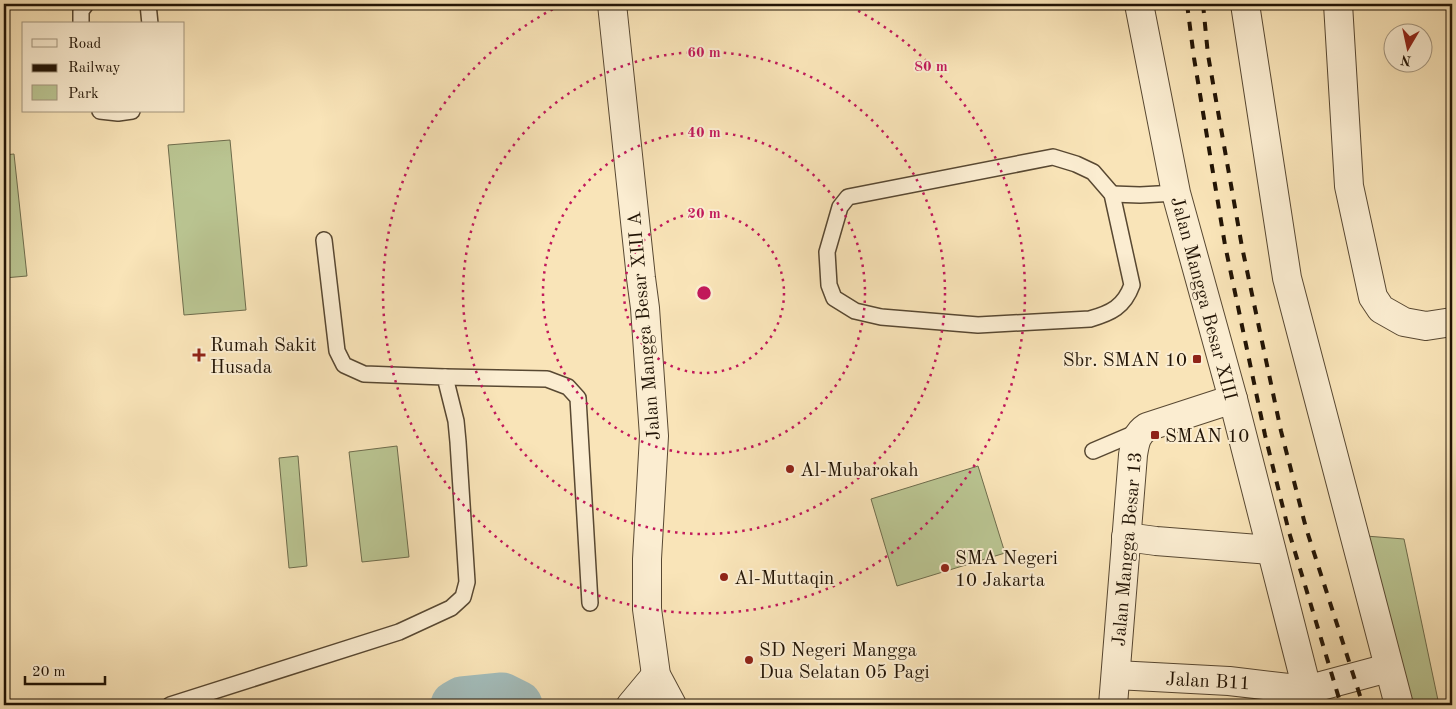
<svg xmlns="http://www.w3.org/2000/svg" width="1456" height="709" viewBox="0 0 1456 709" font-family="'Old Standard TT',serif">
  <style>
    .green { fill: #bac592; stroke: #6e6c4c }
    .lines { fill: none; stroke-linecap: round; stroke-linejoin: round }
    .river { stroke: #a3bcba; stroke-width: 49 }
    .lane-casing { stroke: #584832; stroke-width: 18 }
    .street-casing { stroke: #584832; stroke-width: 30 }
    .lane { stroke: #fbedd1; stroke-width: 15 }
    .street { stroke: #fbedd1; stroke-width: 28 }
    .rail { stroke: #221405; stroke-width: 4; stroke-dasharray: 9 9; stroke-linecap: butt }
    .ring { fill: none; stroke: #c2185b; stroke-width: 2.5; stroke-dasharray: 2.5 5 }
    .poi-dot { fill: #8f2418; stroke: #fbedd1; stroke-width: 2 }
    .labels { text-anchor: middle; stroke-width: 4; stroke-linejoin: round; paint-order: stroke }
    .street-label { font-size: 19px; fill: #221405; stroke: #fbedd1 }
    .poi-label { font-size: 19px; fill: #221405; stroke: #fbedd1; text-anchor: start }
    .centre { fill: #c2185b; stroke: #fbedd1; stroke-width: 2.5 }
    .ring-label { font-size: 15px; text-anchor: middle; font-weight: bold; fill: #c2185b; stroke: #fbedd1; stroke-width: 4; stroke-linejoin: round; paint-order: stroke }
  </style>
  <rect width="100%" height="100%" fill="#f9e4b8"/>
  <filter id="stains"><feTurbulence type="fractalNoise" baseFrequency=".004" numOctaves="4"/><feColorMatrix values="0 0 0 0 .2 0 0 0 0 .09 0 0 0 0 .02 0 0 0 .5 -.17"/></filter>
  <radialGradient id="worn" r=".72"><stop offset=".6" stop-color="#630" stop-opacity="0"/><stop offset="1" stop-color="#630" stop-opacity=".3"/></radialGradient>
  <g class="green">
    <polygon points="230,140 246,310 184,315 168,145"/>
    <polygon points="14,154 27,276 4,278 4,155"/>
    <polygon points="397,446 409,557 362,562 349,452"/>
    <polygon points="298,456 307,566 289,568 279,458"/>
    <polygon points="978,466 1005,553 897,586 871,499"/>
    <polygon points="1353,535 1404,539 1439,705 1394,705"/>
  </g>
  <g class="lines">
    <polyline class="river" points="455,705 462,701 502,697 518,705"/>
    <defs>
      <g id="lane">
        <polyline points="148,4 150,24"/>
        <polyline points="81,24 81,11 86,4"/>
        <polyline points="100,111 118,113 132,111"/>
        <path d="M 1053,157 L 1076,164 L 1093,172 L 1112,194 L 1132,285 C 1124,307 1111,313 1090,319 L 978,325 L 881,317 L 855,311 L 834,298 L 829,285 L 827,252 L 840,207 L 848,197 Z"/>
        <polyline points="1112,194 1140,195 1176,193"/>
        <polyline points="445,377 547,379 568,387 578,398 590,603"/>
        <polyline points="1093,451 1140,431"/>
        <polyline points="170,705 399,632 451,608 463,597 467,582 458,442 456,421 445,377 364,374 344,365 337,351 324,240"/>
      </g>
      <g id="street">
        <polyline points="612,4 641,278 645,308 654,436 647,559 647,609 656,675 672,705"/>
        <polyline points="1139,4 1176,193 1233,399 1311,705"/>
        <polyline points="1245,4 1287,278 1399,705"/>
        <polyline points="1338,4 1349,186 1373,297 1381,309 1404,322 1426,326 1452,322"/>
        <polyline points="1126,537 1156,541 1271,550"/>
        <polyline points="1116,675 1229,681 1306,690 1388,668"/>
        <polyline points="631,705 656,675"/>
        <path d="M 1113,705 L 1133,455 C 1135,443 1136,434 1147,427 L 1233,399"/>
      </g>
    </defs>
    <use href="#lane" class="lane-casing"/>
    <use href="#street" class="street-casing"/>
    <use href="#lane" class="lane"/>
    <use href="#street" class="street"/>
    <g class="rail">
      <polyline points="1187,4 1194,58 1225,245 1265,435 1289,532 1341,705"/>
      <polyline points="1203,4 1208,55 1242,247 1281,431 1306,528 1363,705"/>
    </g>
  </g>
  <g class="ring">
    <circle cx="704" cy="293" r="80"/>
    <circle cx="704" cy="293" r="161"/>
    <circle cx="704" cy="293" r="241"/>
    <path d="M845 4A321 321 0 1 1 563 4"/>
  </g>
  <g class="poi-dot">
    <path d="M196.5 347.5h5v5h5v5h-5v5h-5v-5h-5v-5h5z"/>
    <rect x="1192" y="354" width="10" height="10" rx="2.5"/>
    <rect x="1150" y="430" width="10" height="10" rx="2.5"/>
    <circle cx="790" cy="469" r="5"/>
    <circle cx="945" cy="568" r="5"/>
    <circle cx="724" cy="577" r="5"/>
    <circle cx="749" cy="660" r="5"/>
  </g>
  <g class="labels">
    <g class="street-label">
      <text transform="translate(1205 298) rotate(75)" y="7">Jalan Mangga Besar XIII</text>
      <text transform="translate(643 326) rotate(-95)" y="7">Jalan Mangga Besar XIII A</text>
      <text transform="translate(1126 549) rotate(-85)" y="7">Jalan Mangga Besar 13</text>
      <text transform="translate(1208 680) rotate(3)" y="7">Jalan B11</text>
    </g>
    <g class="poi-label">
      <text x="210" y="351">Rumah Sakit<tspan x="210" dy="22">Husada</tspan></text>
      <text x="1187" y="366" text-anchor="end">Sbr. SMAN 10</text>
      <text x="1165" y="442">SMAN 10</text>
      <text x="800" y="476">Al-Mubarokah</text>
      <text x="955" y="564">SMA Negeri<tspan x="955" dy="22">10 Jakarta</tspan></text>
      <text x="734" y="584">Al-Muttaqin</text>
      <text x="759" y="656">SD Negeri Mangga<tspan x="759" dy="22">Dua Selatan 05 Pagi</tspan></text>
    </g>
  </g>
  <circle cx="704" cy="293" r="8" class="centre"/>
  <g class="ring-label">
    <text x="704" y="57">60 m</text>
    <text x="931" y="71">80 m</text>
    <text x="704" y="137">40 m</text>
    <text x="704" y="218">20 m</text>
  </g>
  <rect width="1456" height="709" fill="none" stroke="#f9e4b8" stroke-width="20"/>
  <rect x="5" y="5" width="1446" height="699" fill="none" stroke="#221405" stroke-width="2.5"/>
  <rect x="10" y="10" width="1436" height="689" fill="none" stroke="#221405"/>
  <rect x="22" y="22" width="162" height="90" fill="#fbedd1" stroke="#a4967f"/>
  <rect x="32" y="39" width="25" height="8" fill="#fbedd1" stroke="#a4967f"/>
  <text x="68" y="48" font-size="15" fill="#221405">Road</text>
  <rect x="32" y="64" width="25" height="8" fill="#221405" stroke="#a4967f"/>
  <text x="68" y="72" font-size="15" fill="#221405">Railway</text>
  <rect x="32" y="85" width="25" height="15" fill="#bac592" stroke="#a4967f"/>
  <text x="68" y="98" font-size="15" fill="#221405">Park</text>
  <g transform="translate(1408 48) rotate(189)"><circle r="24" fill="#fbedd1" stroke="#a4967f"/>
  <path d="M0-4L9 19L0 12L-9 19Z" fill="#8f2418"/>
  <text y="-8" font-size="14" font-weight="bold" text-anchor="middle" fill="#221405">N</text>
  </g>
  <path d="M25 676v8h80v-8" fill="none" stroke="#221405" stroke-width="2.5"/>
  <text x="32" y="676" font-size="15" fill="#221405" stroke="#fbedd1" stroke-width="4" paint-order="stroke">20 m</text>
  <rect width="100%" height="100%" filter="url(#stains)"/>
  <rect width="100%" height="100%" fill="url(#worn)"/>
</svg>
